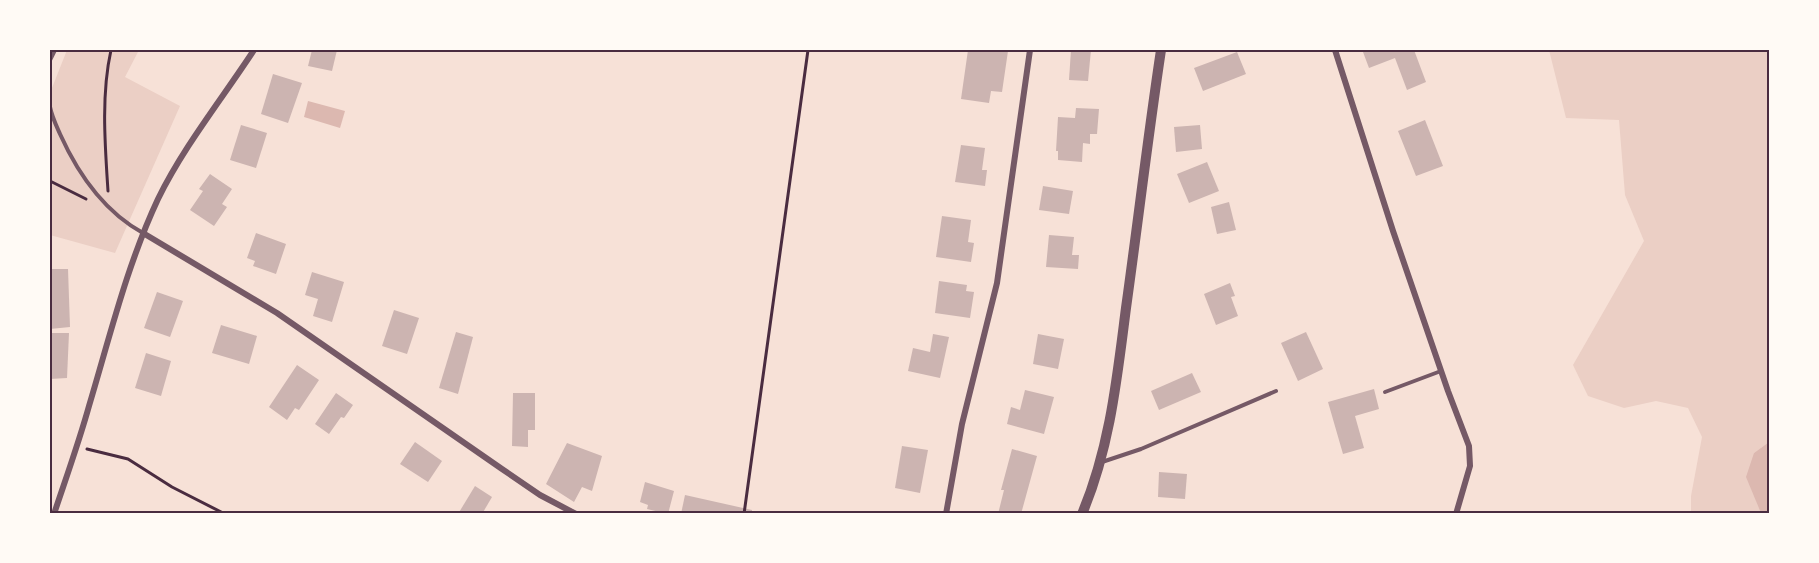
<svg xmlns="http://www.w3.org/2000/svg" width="1819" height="563" viewBox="0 0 1819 563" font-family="'Crimson Pro',serif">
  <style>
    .green { fill: #ebcfc5 }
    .water { fill: #dcb8b0 }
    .building { fill: #ccb4b1 }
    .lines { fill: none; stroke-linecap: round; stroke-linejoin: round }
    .path { stroke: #4a2c40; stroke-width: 3 }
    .service { stroke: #755966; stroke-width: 4 }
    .minor { stroke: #755966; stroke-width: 6 }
    .tertiary { stroke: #755966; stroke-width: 10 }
    .neatline { fill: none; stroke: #4a2c40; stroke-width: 2 }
  </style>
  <rect width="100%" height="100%" fill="#f7e1d7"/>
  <g class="green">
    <polygon points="67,50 139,50 125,77 180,106 115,253 50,235 50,93"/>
    <polygon points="1549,50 1769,50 1769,442 1754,453 1761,513 1691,513 1691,496 1702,437 1688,408 1656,401 1624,408 1588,396 1573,365 1644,241 1625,195 1619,120 1566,118"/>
  </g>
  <g class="water">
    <polygon points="308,101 345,111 340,128 304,117"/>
    <polygon points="1769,442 1769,513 1761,513 1746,477 1754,453"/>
  </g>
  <g class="building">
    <polygon points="312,50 337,50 332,71 308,66"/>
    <polygon points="968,50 1008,51 1002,92 991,91 989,103 961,99"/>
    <polygon points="1071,50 1091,50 1088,81 1069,80"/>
    <polygon points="1370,50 1414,50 1426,82 1407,90 1395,58 1369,68 1363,52"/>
    <polygon points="1237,52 1246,74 1203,91 1194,68"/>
    <polygon points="273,74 302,83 288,123 261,114"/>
    <polygon points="1076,108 1099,109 1097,134 1090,134 1090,144 1083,143 1082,162 1058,160 1058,151 1056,151 1058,117 1075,118"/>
    <polygon points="1425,120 1443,166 1416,176 1398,131"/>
    <polygon points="241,125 267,133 256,168 230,160"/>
    <polygon points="1200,125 1202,149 1176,152 1174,127"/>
    <polygon points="961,145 985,148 982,170 987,170 985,186 955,182"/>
    <polygon points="1207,162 1219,191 1189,203 1177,174"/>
    <polygon points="210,174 232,189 222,204 227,207 214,226 190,210 203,191 199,189"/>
    <polygon points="1043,186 1073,191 1069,214 1039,210"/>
    <polygon points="1229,202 1236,230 1217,234 1211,207"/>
    <polygon points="942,216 971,220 968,242 974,243 971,262 936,257"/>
    <polygon points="256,233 286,244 276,274 253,266 255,261 247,258"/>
    <polygon points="1049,235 1074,237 1072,255 1079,255 1078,269 1046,267"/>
    <polygon points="50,269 68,269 70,327 50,329"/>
    <polygon points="312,272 344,282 332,322 313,316 318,299 305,295"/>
    <polygon points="939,281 967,285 966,291 974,292 970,318 935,313"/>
    <polygon points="1230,283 1235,296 1231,297 1238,316 1216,325 1204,294"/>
    <polygon points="157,292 183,301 170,337 144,328"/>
    <polygon points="394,310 419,318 407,354 382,346"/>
    <polygon points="221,325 257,336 249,364 212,353"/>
    <polygon points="456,332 473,337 458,394 439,388"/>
    <polygon points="1306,332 1323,369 1298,381 1281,343"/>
    <polygon points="50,333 69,333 67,378 50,379"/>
    <polygon points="933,334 949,337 940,378 908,371 913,348 930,352"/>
    <polygon points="1038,334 1064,339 1058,369 1033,364"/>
    <polygon points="146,353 171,361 161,396 135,388"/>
    <polygon points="297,365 319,380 299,410 295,408 287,420 269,407"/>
    <polygon points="1192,373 1201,392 1159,410 1151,391"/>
    <polygon points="1374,389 1379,409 1355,416 1364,448 1343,454 1328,402"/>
    <polygon points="1025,390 1054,397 1044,434 1007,424 1011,407 1020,410"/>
    <polygon points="336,393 353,405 344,418 341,417 329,434 315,424"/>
    <polygon points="513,393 535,393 535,430 528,430 528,447 512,446"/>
    <polygon points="415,442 442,461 428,482 400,464"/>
    <polygon points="567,443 602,456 592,491 582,487 574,502 546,484"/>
    <polygon points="902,446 928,450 920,493 895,488"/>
    <polygon points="1012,449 1037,456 1021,514 998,514 1004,490 1001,490"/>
    <polygon points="1159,472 1187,474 1185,499 1158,497"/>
    <polygon points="645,482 674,491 668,514 647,509 648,505 640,502"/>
    <polygon points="475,486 492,497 482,514 458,514"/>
    <polygon points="685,495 752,510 752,514 681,514"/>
  </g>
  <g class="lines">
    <g class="path">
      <polyline points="50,181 86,199"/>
      <path d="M 108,191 C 105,145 101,95 111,50"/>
      <polyline points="87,449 128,459 172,487 225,514"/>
      <polyline points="744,514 808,50"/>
    </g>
    <g class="service">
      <polyline points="50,60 55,50"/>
      <path d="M 50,107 C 52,117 56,125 60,134 C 78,174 103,211 143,233"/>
      <polyline points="1385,392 1441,371"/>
      <polyline points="1102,462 1141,449 1276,391"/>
    </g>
    <g class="minor">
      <polyline points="1335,50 1393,231 1448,391 1469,446 1470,466 1456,514"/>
      <polyline points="143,233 277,313 502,469 540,495 576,514"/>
      <path d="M 54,514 C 66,478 79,442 89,406 C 110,336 127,265 158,199 C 184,146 222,99 254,50"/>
      <polyline points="946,514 962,424 997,283 1030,50"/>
    </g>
    <path class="tertiary" d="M 1082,514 C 1110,448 1117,378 1126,308 C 1138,222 1148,136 1161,50"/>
  </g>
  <rect width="1819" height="563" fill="none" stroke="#fffaf5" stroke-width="102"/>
  <rect x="51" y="51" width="1717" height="461" class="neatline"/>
</svg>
